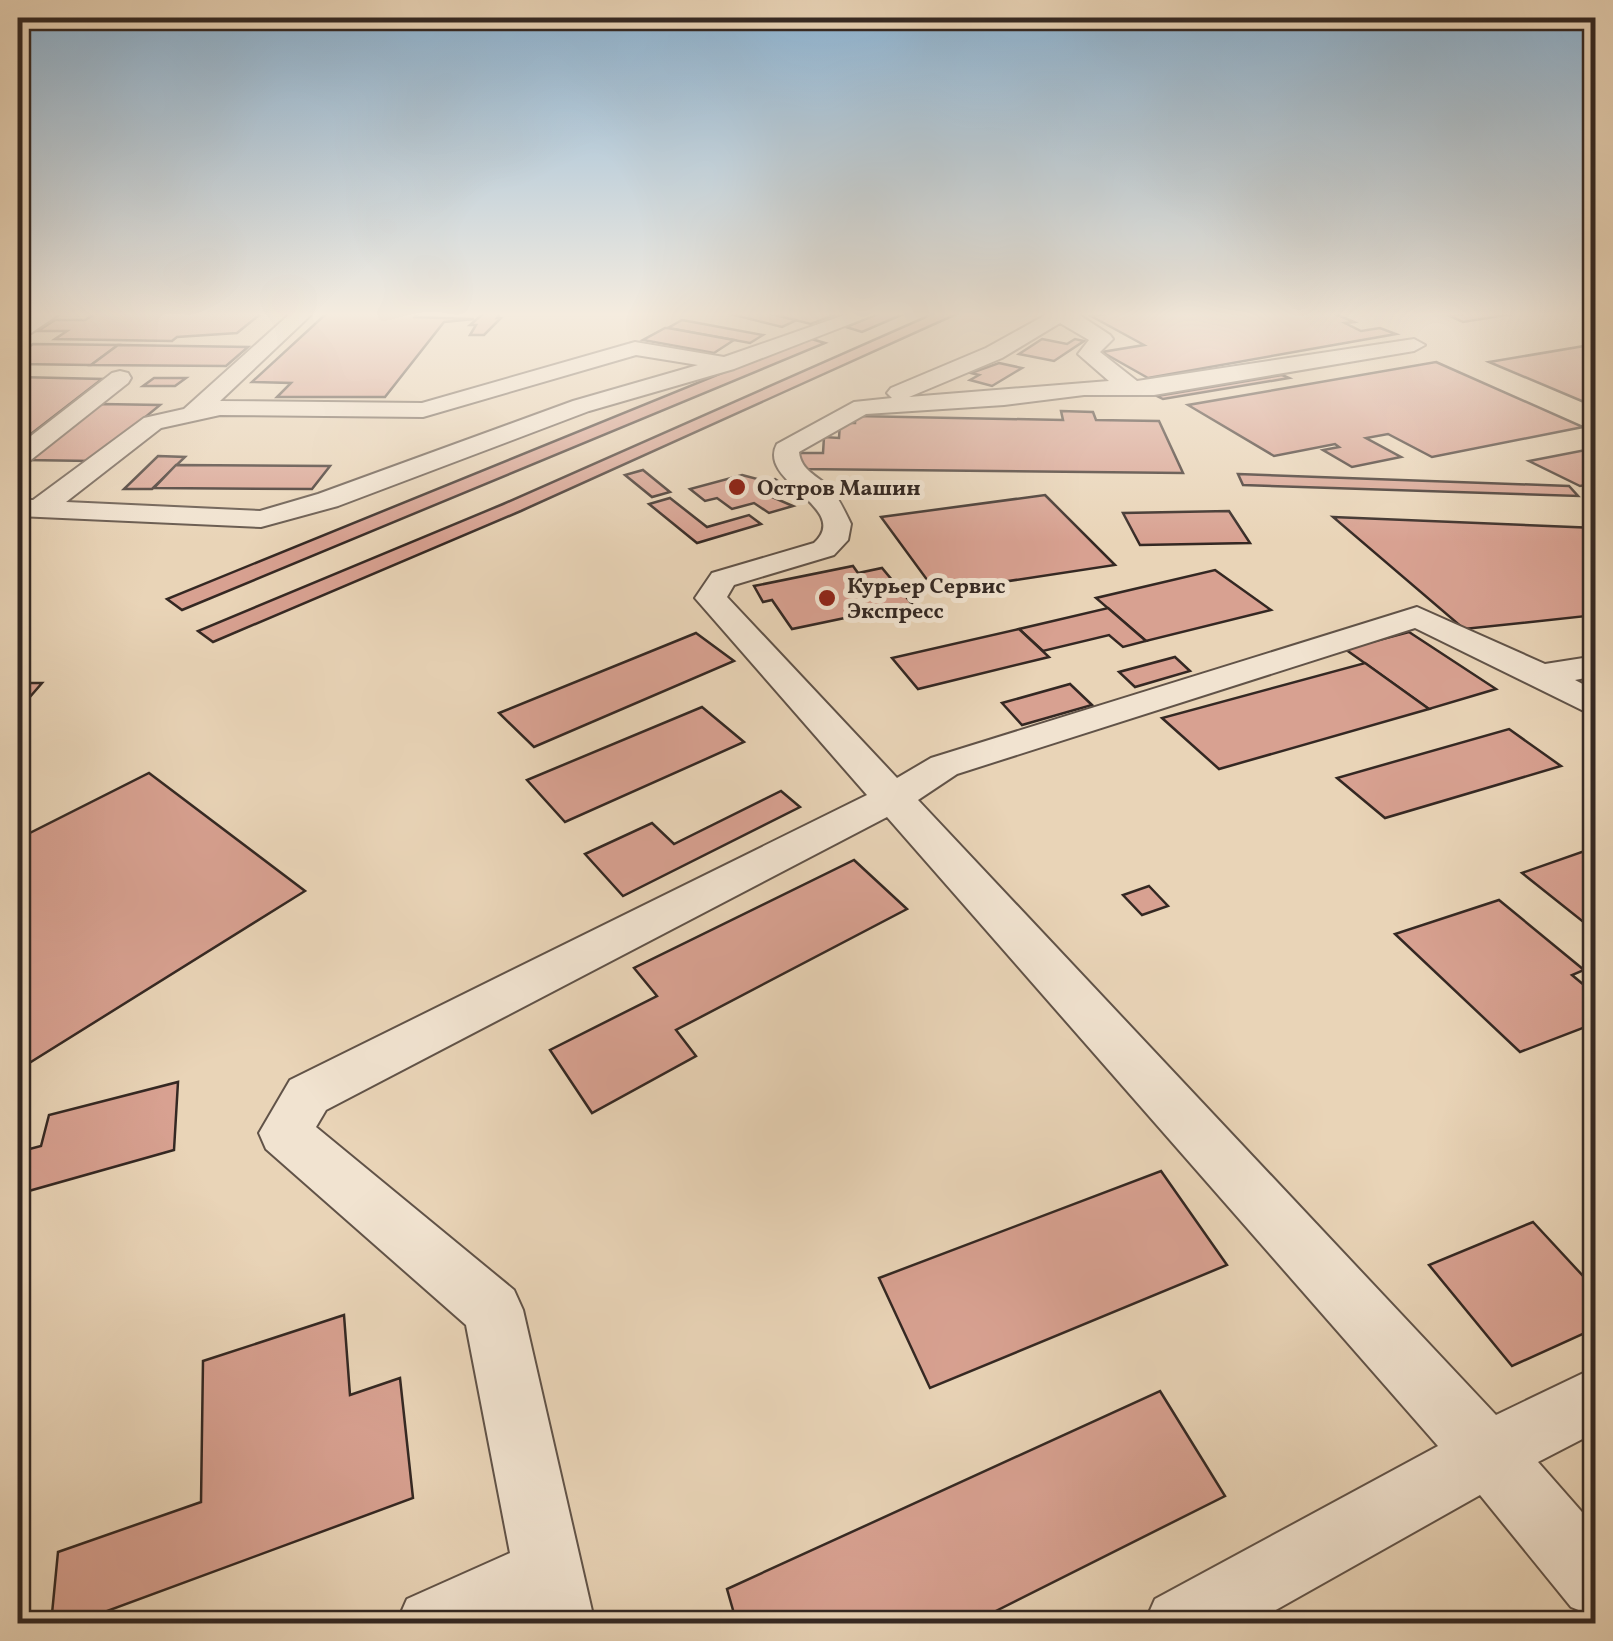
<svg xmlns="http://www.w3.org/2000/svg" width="1613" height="1641" viewBox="0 0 1613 1641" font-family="Vollkorn,serif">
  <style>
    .building { fill: #d8a191; stroke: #342823; stroke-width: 2.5 }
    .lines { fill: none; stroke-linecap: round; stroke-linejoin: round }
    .minor-casing { stroke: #615348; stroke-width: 4 }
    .minor { fill: #f1e3d0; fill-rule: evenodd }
    .poi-dot { fill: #8f2418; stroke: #f1e3d0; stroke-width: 4 }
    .labels { text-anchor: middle; stroke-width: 10; stroke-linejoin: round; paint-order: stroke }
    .far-poi-label { font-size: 22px; font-weight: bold; fill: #342823; stroke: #f1e3d0; text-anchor: start }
  </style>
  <rect width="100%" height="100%" fill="#e9d4b7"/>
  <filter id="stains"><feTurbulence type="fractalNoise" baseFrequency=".002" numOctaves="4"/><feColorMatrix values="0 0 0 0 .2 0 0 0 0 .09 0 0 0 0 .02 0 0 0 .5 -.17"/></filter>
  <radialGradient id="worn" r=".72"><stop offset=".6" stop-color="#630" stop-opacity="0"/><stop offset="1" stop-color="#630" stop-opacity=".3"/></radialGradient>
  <g class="building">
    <polygon points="98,312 263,312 237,333 177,337 172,341 55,339 67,331 38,331 55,320 85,320"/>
    <polygon points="328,312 420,312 415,317 474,319 444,322 385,397 277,397 291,383 252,382"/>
    <polygon points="485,312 501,312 497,318 501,318 484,335 470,335 476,325 470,325"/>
    <polygon points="723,312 763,312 797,320 782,327"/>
    <polygon points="763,312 834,312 839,313 811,324"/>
    <polygon points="882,312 908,312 862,332 846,327"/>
    <polygon points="937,312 961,312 521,511 213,642 198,631 503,504"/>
    <polygon points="1120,312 1331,312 1354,322 1345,323 1361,331 1380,328 1396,334 1148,378 1102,352 1144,345 1091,316"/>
    <polygon points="1457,312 1524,312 1463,322 1450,316 1463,314"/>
    <polygon points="682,320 763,335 750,343 668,328"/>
    <polygon points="665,328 668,328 734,340 714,353 643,340"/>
    <polygon points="808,338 825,343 182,610 167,599"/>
    <polygon points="1042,339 1067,344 1075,339 1084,341 1054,361 1019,354"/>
    <polygon points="33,344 118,345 91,365 18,364 18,355"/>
    <polygon points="1596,344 1596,407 1489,362"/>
    <polygon points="118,345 248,347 226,366 91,365"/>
    <polygon points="1436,362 1583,427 1432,457 1388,434 1366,438 1401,457 1352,467 1323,450 1339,447 1335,444 1274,456 1188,405"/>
    <polygon points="999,363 1022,368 992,386 970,380 979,375 971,373"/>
    <polygon points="1282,375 1289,378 1163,399 1157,396"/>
    <polygon points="18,377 102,379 18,444"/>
    <polygon points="154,378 186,378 175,386 143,386"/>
    <polygon points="101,404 160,405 92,461 28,460"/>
    <polygon points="1061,411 1093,412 1096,420 1159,421 1183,473 798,469 800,453 823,453 824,437 839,438 840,423 855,423 855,416 1063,420"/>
    <polygon points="1596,448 1596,483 1580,486 1529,461"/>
    <polygon points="158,456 185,457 152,489 124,489"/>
    <polygon points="176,465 330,466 312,489 154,488"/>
    <polygon points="643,470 670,492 652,497 625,475"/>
    <polygon points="1238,474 1569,486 1578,496 1243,485"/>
    <polygon points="742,475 765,481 775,479 793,491 772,497 793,506 769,513 754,503 732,509 717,498 705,501 690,489"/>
    <polygon points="1045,495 1115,565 936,592 881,517"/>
    <polygon points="670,498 707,527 749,515 761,524 697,543 649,504"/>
    <polygon points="1229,511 1250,543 1140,545 1123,513"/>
    <polygon points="1333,517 1596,528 1596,615 1464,629"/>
    <polygon points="853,566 858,573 882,568 912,604 792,629 772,600 763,602 754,586"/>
    <polygon points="1215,570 1271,610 1146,641 1096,598"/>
    <polygon points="1108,608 1146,641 1123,647 1109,635 1043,651 1019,629"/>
    <polygon points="1019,629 1049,657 918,689 892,658"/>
    <polygon points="1409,632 1496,689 1429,709 1345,649"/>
    <polygon points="696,633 734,661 534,747 499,713"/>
    <polygon points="1175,657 1190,671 1135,687 1119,672"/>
    <polygon points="1365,663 1429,709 1219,769 1162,718"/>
    <polygon points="18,683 42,683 29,698 18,698"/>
    <polygon points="1070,684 1092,705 1022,725 1002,703"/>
    <polygon points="702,707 744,742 565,822 527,780"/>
    <polygon points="1509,729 1561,766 1385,818 1337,778"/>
    <polygon points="149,773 305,891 18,1070 18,839"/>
    <polygon points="781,791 800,807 623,896 585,854 652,823 674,844"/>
    <polygon points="1596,847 1596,932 1522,873"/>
    <polygon points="854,860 907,909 676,1030 696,1056 592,1113 550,1050 657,996 634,968"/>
    <polygon points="1149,886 1168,906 1142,915 1123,895"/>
    <polygon points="1499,900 1584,970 1572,975 1596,995 1596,1023 1520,1052 1395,934"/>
    <polygon points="178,1082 174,1150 18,1194 18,1152 41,1146 49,1115"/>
    <polygon points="1161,1171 1227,1265 930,1388 879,1278"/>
    <polygon points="1533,1222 1596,1290 1596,1328 1512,1366 1429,1265"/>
    <polygon points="344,1315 350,1395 400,1378 413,1498 72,1624 51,1624 58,1552 201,1502 203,1361"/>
    <polygon points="1160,1391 1225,1496 970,1624 737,1624 727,1589"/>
  </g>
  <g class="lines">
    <defs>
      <g id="minor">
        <polygon points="38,312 62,312 31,333 18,334 18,324"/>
        <path d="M 292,312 L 314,312 L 220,401 L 422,403 L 635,342 L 724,357 L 853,312 L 881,312 L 734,369 L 589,411 L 338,506 L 261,527 L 18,516 L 18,500 L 33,500 L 144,418 L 184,409 ZM 636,355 L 698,365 L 573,401 L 318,494 L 260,511 L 66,502 L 161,428 L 220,415 L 423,417 Z"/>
        <path d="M 1051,312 L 1075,312 L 1110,335 L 1113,339 L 1100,352 L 1137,381 L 1414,339 L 1425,345 L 1414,351 L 1154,395 L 1084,395 L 1004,405 L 866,414 L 799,452 C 801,471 817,475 830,488 C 839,498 845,512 851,524 L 848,540 L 834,555 L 734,585 L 727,597 L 897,778 L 931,758 L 1417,607 L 1545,664 L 1596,656 L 1596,676 L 1575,680 L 1596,691 L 1596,717 L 1415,628 L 957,774 L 918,800 L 1496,1415 L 1596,1367 L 1596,1432 L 1538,1462 L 1596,1528 L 1596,1617 L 1571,1607 L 1480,1495 L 1251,1624 L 1144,1624 L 1155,1599 L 1438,1446 L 887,817 L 326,1110 L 316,1127 L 514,1290 L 523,1310 L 595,1624 L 523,1624 L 522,1620 L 514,1624 L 396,1624 L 407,1599 L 510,1553 L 466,1325 L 266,1149 L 259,1133 L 290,1080 L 867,795 L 695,598 L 712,573 L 814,543 C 853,508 756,482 777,444 L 854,402 L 892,398 L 887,393 L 891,388 L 986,348 ZM 1060,323 L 1089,340 L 1078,354 L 1109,381 L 909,397 L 1002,358 Z"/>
        <polygon points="120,371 128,373 131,378 128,383 27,463 18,466 18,446 112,373"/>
      </g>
    </defs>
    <use href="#minor" class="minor-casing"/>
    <use href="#minor" class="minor"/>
  </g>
  <linearGradient id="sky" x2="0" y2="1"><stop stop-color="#8ab4d6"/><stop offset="0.58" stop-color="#f5ecdf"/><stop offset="1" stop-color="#f5ecdf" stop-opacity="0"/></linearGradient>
  <rect width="1613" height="542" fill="url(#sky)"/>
  <g class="poi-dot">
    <circle cx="737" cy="487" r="10"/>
    <circle cx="827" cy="598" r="10"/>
  </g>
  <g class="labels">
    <g class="far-poi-label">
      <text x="757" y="495">Остров Машин</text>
      <text x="847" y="593">Курьер Сервис<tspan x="847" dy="25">Экспресс</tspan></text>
    </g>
  </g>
  <rect width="1613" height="1641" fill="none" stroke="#e9d4b7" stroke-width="60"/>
  <rect x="20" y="20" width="1573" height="1601" fill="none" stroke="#342823" stroke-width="5"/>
  <rect x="30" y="30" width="1553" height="1581" fill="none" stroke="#342823" stroke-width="2.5"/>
  <rect width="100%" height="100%" filter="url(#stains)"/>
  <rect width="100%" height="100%" fill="url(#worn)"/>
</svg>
